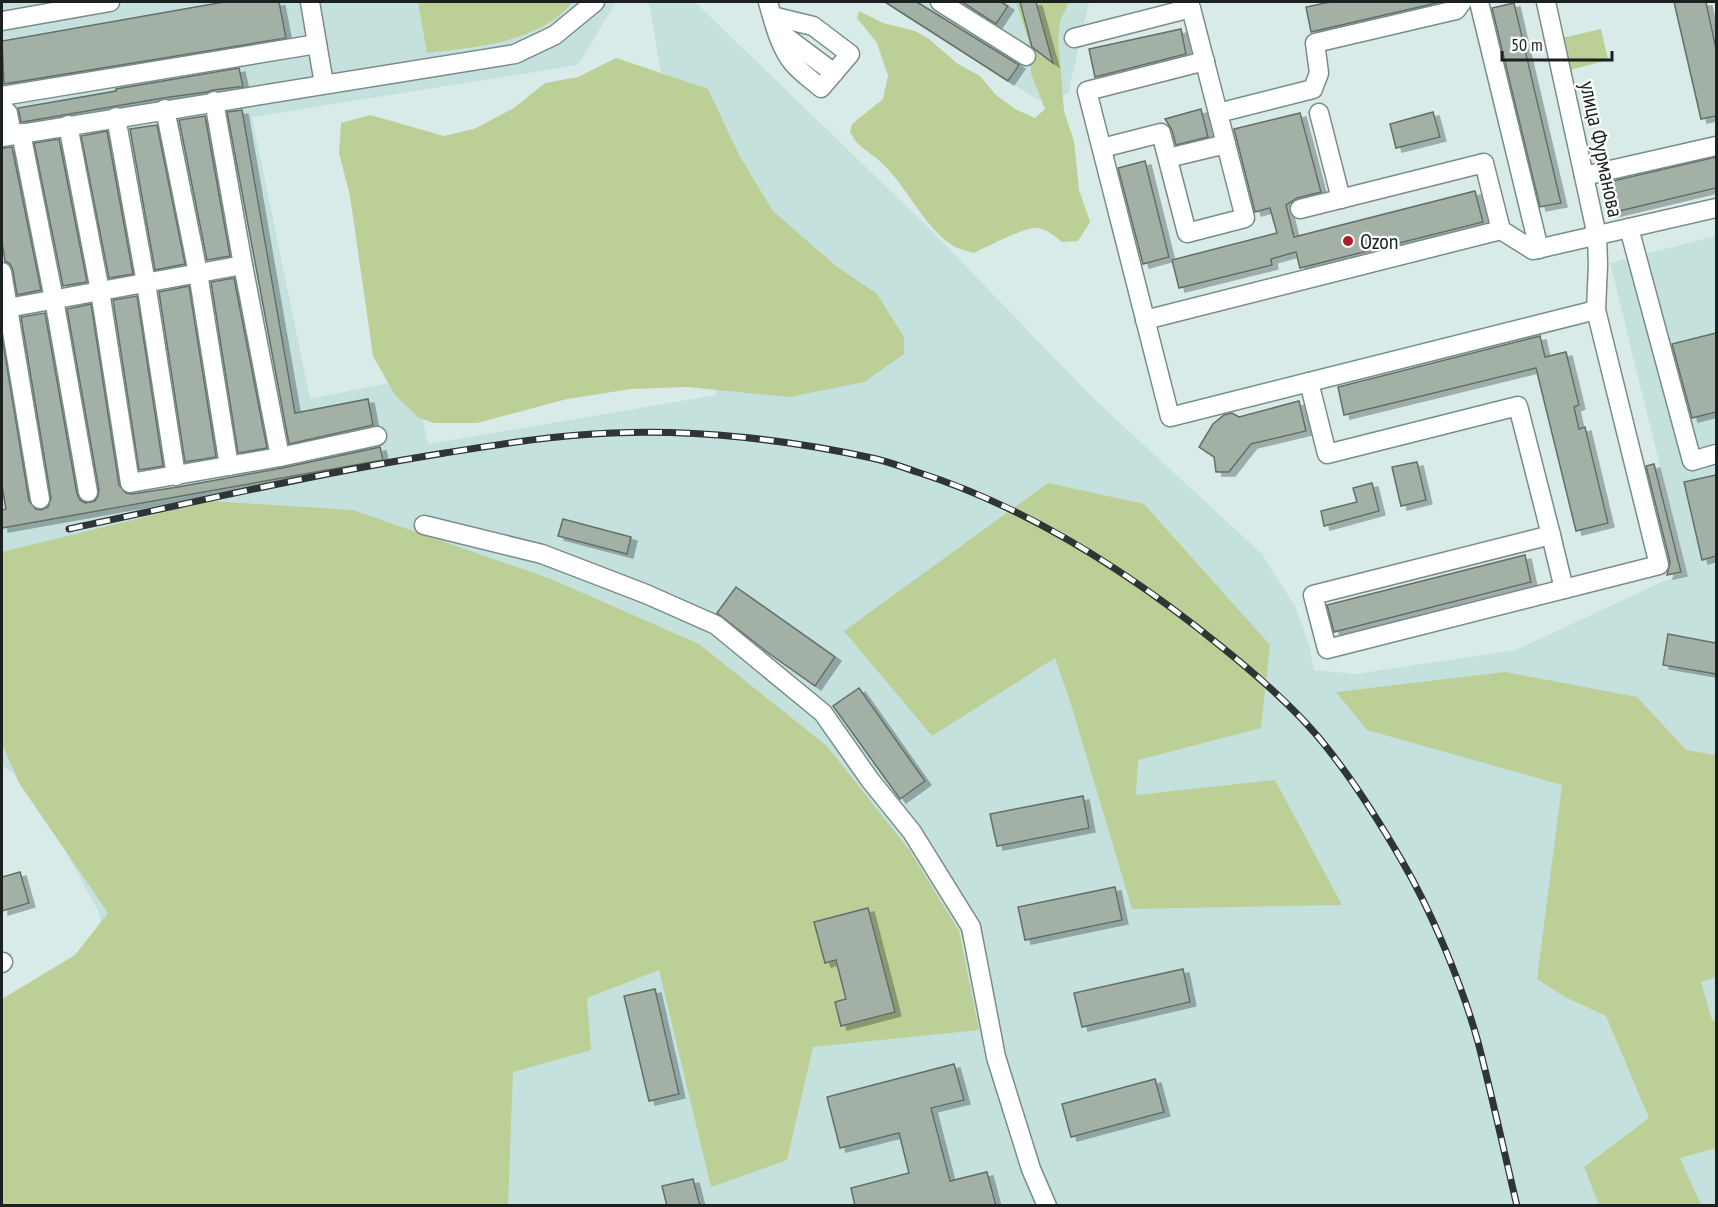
<svg xmlns="http://www.w3.org/2000/svg" width="1718" height="1207" viewBox="0 0 1718 1207" font-family="'PT Sans Narrow',sans-serif">
  <style>
    .built { fill: #c5e1de }
    .green { fill: #bccf96 }
    .building { fill: #a2b0a6; stroke: #636f67; stroke-width: 1.5; filter: url(#shadow) }
    .lines { fill: none; stroke-linecap: round; stroke-linejoin: round }
    .minor-casing { stroke: #7a8c8a; stroke-width: 21 }
    .minor { stroke: #fff; stroke-width: 18 }
    .rail-casing { stroke: #2e3635; stroke-width: 7 }
    .rail { stroke: #fff; stroke-width: 4.5; stroke-dasharray: 14; stroke-linecap: butt }
    .poi-dot { fill: #ae1c27; stroke: #fff; stroke-width: 2 }
    .labels { text-anchor: middle; stroke-width: 4.5; stroke-linejoin: round; paint-order: stroke }
    .street-label { font-size: 22px; fill: #1a2120; stroke: #fff }
    .poi-label { font-size: 22px; fill: #1a2120; stroke: #fff; text-anchor: start }
  </style>
  <defs>
    <filter id="shadow"><feDropShadow dx="6" dy="4" stdDeviation="0" flood-color="#0004"/></filter>
  </defs>
  <rect width="100%" height="100%" fill="#d8ebe8"/>
  <g class="built">
    <polygon points="2,2 616,2 578,65 252,117 310,399 414,378 428,444 716,395 649,2 695,2 929,228 1094,399 1262,554 1296,608 1309,645 1314,670 1355,674 1516,650 1666,580 1687,575 1610,263 1716,236 1716,1205 281,1205 109,957 98,910 29,785 2,765"/>
    <polygon points="883,2 1089,2 1068,94 1040,101"/>
  </g>
  <g class="green">
    <path d="M 418,2 L 573,2 C 538,43 478,47 427,53 Z"/>
    <path d="M 1016,2 L 1069,2 L 1060,21 L 1058,38 L 1064,111 L 1074,141 L 1079,190 L 1090,222 L 1078,241 L 1062,242 C 1055,236 1047,229 1037,228 C 1024,227 987,247 974,253 C 967,251 958,249 952,245 C 923,227 905,181 876,158 C 863,147 859,148 850,132 L 852,124 L 883,99 L 888,76 L 877,43 L 857,18 L 859,11 L 883,23 L 915,31 L 929,39 L 958,64 L 980,76 L 996,95 L 1015,109 L 1035,118 L 1045,109 L 1031,73 L 1031,49 Z"/>
    <polygon points="1601,29 1608,60 1570,70 1562,38"/>
    <polygon points="616,58 708,89 740,157 773,211 836,266 877,294 904,337 904,354 864,382 790,397 687,387 631,389 567,399 477,423 434,423 419,418 395,395 373,356 350,196 339,153 341,123 370,115 444,136 474,129 514,108 545,83 578,77"/>
    <polygon points="1048,483 1144,504 1270,645 1261,728 1138,760 1136,795 1275,780 1342,905 1132,909 1070,701 1055,658 932,736 844,631"/>
    <polygon points="210,501 353,510 551,579 699,644 827,746 910,851 959,931 979,1030 813,1047 787,1160 711,1187 659,970 587,998 591,1050 513,1072 508,1205 2,1206 2,999 75,955 108,913 19,783 2,744 2,552"/>
    <polygon points="1505,672 1637,697 1686,750 1716,755 1716,977 1701,982 1712,1020 1716,1021 1716,1148 1680,1158 1701,1205 1599,1205 1584,1167 1649,1118 1606,1016 1565,997 1537,979 1562,785 1367,730 1336,692"/>
  </g>
  <g class="building">
    <polygon points="224,2 279,2 286,38 4,84 2,41"/>
    <polygon points="885,2 917,2 1019,65 1008,81"/>
    <polygon points="962,2 1001,2 1008,6 996,24"/>
    <polygon points="1020,2 1036,2 1053,63 1032,47"/>
    <polygon points="1330,2 1441,2 1311,32 1306,7"/>
    <polygon points="1674,2 1706,2 1716,49 1716,116 1701,119"/>
    <polygon points="1514,3 1561,203 1540,207 1492,8"/>
    <polygon points="1181,29 1186,54 1095,77 1089,49"/>
    <polygon points="239,68 243,87 238,87 213,90 207,92 163,98 23,122 21,122 18,108 116,91 116,89"/>
    <polygon points="1201,109 1208,137 1176,145 1172,130 1165,119"/>
    <polygon points="242,110 295,413 368,399 373,425 289,444 227,112"/>
    <polygon points="1433,112 1440,137 1396,148 1390,124"/>
    <polygon points="1300,113 1321,192 1297,198 1286,205 1294,237 1475,191 1483,222 1300,268 1296,252 1271,259 1272,265 1179,288 1172,260 1277,233 1270,208 1255,212 1234,129"/>
    <polygon points="205,116 230,256 207,260 179,120"/>
    <polygon points="157,125 185,264 155,270 130,129"/>
    <polygon points="107,131 133,274 109,278 81,136"/>
    <polygon points="59,139 87,282 63,286 34,143"/>
    <polygon points="12,147 41,290 17,295 13,270 10,264 5,261 2,242 2,148"/>
    <polygon points="1716,157 1716,188 1611,213 1604,183"/>
    <polygon points="1145,161 1169,257 1143,264 1118,168"/>
    <polygon points="234,278 267,448 238,453 211,282"/>
    <polygon points="189,286 216,457 185,462 159,292"/>
    <polygon points="137,296 163,466 139,470 113,300"/>
    <polygon points="91,304 119,485 126,493 132,494 178,487 282,468 380,447 383,460 2,528 2,510 6,509 2,486 2,337 29,501 36,509 41,510 48,507 51,498 21,317 45,313 77,494 80,500 85,503 95,501 98,496 99,490 67,309"/>
    <polygon points="1716,333 1716,412 1692,418 1672,344"/>
    <polygon points="1540,336 1545,357 1566,352 1579,405 1574,407 1579,429 1585,427 1608,523 1576,531 1536,368 1344,415 1338,387"/>
    <polygon points="1299,401 1306,431 1251,444 1229,472 1216,472 1214,457 1199,447 1213,424 1224,415 1232,413 1239,417"/>
    <polygon points="1417,462 1426,500 1401,506 1392,467"/>
    <polygon points="1654,464 1681,572 1667,575 1670,562 1646,466"/>
    <polygon points="1716,475 1716,556 1702,560 1684,482"/>
    <polygon points="1372,483 1379,511 1324,526 1321,511 1357,502 1353,488"/>
    <polygon points="563,519 631,537 627,554 558,536"/>
    <polygon points="1525,555 1531,582 1334,632 1327,605"/>
    <polygon points="736,587 835,657 815,686 767,652 717,613"/>
    <polygon points="1668,634 1716,643 1716,674 1663,665"/>
    <polygon points="859,688 925,781 900,799 833,706"/>
    <polygon points="1083,796 1089,828 997,846 990,814"/>
    <polygon points="20,872 29,903 2,911 2,877"/>
    <polygon points="1115,887 1122,920 1025,940 1018,907"/>
    <polygon points="868,908 895,1012 841,1026 835,1002 846,999 836,960 825,963 814,922"/>
    <polygon points="1183,969 1190,1002 1082,1027 1074,993"/>
    <polygon points="655,989 679,1094 649,1101 624,996"/>
    <polygon points="954,1064 964,1100 931,1108 950,1181 987,1172 996,1206 855,1206 851,1188 909,1173 899,1133 840,1148 827,1097"/>
    <polygon points="1155,1079 1164,1112 1071,1137 1062,1104"/>
    <polygon points="693,1179 700,1206 667,1206 662,1186"/>
  </g>
  <g class="lines">
    <defs>
      <g id="minor">
        <polyline points="310,2 324,84"/>
        <path d="M 768,2 C 773,20 780,48 793,63 C 800,72 812,80 821,88 L 850,54 L 813,26 L 772,16"/>
        <polyline points="940,2 1026,56"/>
        <polyline points="1479,2 1539,249"/>
        <polyline points="2,21 110,2"/>
        <polyline points="778,31 834,73"/>
        <polyline points="1074,38 1191,8 1218,113 1313,89 1319,73 1315,43 1456,10 1462,2"/>
        <polyline points="1205,61 1087,91 1170,417 1596,310"/>
        <polyline points="2,96 317,44"/>
        <polyline points="214,101 243,265 280,457"/>
        <polyline points="2,107 8,113 12,135"/>
        <polyline points="165,109 198,273 229,466"/>
        <polyline points="1319,113 1341,199"/>
        <polyline points="116,117 146,283 176,476"/>
        <polyline points="68,125 100,291 130,483 280,457 377,436"/>
        <polyline points="21,133 54,299 88,492"/>
        <polyline points="2,137 515,54 555,35 595,2"/>
        <polyline points="1102,148 1161,133 1187,233 1245,218 1218,113"/>
        <polyline points="1168,158 1226,144"/>
        <polyline points="1584,176 1716,146"/>
        <polyline points="1300,209 1484,163 1501,230"/>
        <polyline points="1629,228 1692,461 1716,454"/>
        <polyline points="2,272 40,499"/>
        <polyline points="2,309 243,265"/>
        <polyline points="1145,320 1501,230 1533,250 1716,208"/>
        <polyline points="1309,382 1327,454 1518,406 1551,535 1313,595 1327,649 1659,565 1596,310 1598,265 1597,236 1546,2"/>
        <polyline points="424,525 542,554 646,594 716,625 823,713 870,780 912,832 971,927 996,1057 1031,1169 1047,1206"/>
        <polyline points="1551,535 1564,589"/>
        <polyline points="2,963 3,962"/>
      </g>
    </defs>
    <use href="#minor" class="minor-casing"/>
    <use href="#minor" class="minor"/>
    <defs>
      <path id="rail" d="M 69,529 C 194,502 319,473 445,453 C 501,444 556,435 612,433 C 696,429 790,440 872,458 C 887,461 902,467 917,472 C 1030,508 1131,573 1223,648 C 1259,677 1295,708 1324,744 C 1353,780 1379,821 1402,861 C 1432,912 1462,985 1478,1042 C 1492,1096 1504,1151 1517,1206"/>
    </defs>
    <use href="#rail" class="rail-casing"/>
    <use href="#rail" class="rail"/>
  </g>
  <circle class="poi-dot" cx="1348" cy="241" r="6"/>
  <g class="labels">
    <g class="street-label">
      <text transform="translate(1602 149) rotate(78)" y="8">улица Фурманова</text>
    </g>
    <g class="poi-label">
      <text x="1360" y="249">Ozon</text>
    </g>
  </g>
  <rect width="1718" height="1207" fill="none" stroke="#1a2120" stroke-width="6"/>
  <path d="M1502 51v9h110v-9" fill="none" stroke="#1a2120" stroke-width="3"/>
  <text x="1511" y="51" font-size="18" fill="#1a2120" stroke="#ffffff" stroke-width="4.5" paint-order="stroke">50 m</text>
</svg>
